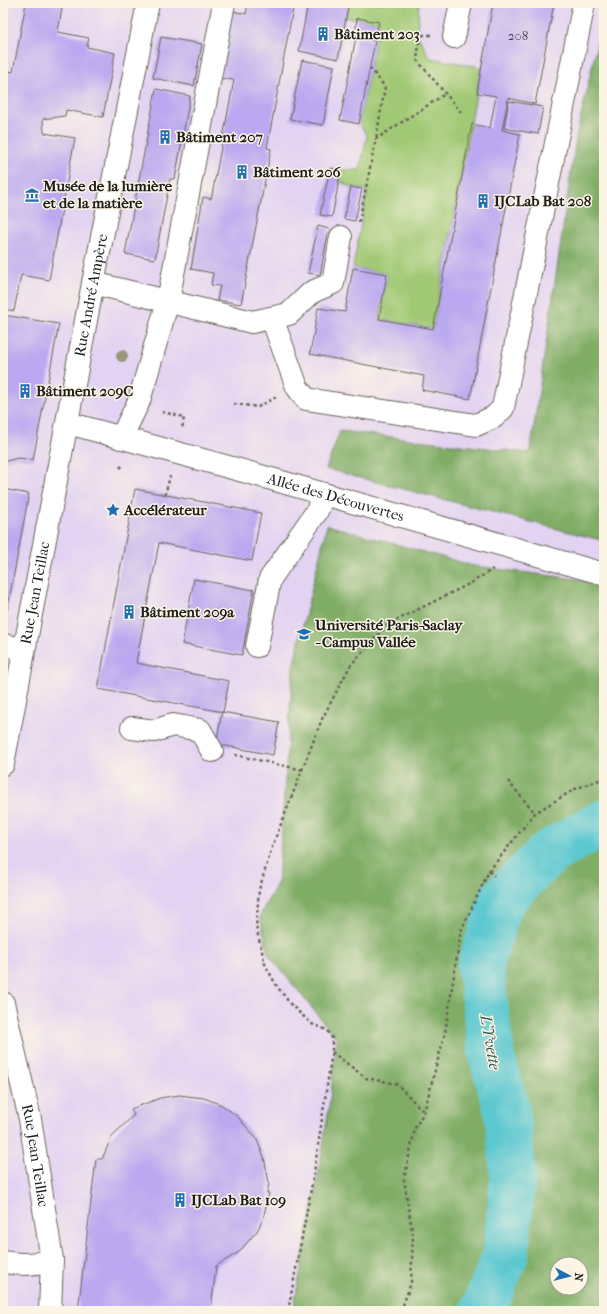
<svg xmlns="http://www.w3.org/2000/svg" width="607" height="1314" viewBox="0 0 607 1314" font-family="'IM FELL French Canon',serif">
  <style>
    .built { fill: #e3d3f2; fill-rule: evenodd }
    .green { fill: #a1c974; stroke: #5e7248 }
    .forest { fill: #80ad66; stroke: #4e6441; fill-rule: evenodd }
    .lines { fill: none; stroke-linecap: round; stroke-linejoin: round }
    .river { stroke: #5bc8d0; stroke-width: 46 }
    .building { fill: #baa8f0 }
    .minor-casing { stroke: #676359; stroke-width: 24 }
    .path { stroke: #676359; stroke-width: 2.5; stroke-dasharray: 3 3; stroke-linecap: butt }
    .minor { stroke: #fff; stroke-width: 22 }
    .tree { fill: #97987b }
    .labels { text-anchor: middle; stroke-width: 3; stroke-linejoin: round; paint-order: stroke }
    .number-label { font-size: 13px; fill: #443f51 }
    .poi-label { font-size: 15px; font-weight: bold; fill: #1c1c1c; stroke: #fcf5e5; text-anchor: start }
    .street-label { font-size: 15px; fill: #1c1c1c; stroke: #fcf5e5 }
    .water-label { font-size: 16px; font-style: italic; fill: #32585b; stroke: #fcf5e5 }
  </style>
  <rect width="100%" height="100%" fill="#fcf5e5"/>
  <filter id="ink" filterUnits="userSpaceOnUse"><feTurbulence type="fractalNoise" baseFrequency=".025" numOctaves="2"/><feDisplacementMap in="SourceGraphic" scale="8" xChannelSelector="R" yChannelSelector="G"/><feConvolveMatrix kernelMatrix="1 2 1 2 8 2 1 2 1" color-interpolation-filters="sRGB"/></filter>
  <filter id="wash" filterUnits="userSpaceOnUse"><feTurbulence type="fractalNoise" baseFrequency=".012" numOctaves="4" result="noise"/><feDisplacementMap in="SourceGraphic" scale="16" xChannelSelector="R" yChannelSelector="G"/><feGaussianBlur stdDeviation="0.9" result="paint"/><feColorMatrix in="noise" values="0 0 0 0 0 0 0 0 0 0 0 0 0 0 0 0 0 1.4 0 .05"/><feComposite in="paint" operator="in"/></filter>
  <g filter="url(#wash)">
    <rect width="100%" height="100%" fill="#f3e6c9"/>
    <path class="built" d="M 3,3 L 604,3 L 604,1311 L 3,1311 ZM 557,1264 L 581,1264 L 581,1288 L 557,1288 Z"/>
    <polygon class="green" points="349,3 419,3 417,34 430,58 481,67 433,329 379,319 387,274 353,268 367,190 351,187 339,181 341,170 360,170 367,135 359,124 379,22 346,17"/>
    <g class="forest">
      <polygon points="604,14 604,541 326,469 340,431 530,453 576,138"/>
      <path d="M 327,525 L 474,566 L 584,580 L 604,587 L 604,1311 L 293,1311 C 310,1220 328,1131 337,1039 L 268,954 L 260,915 L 278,882 L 293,667 ZM 557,1264 L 581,1264 L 581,1288 L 557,1288 Z"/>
    </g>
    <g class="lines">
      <polyline class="river" points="483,1311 506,1254 513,1174 507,1110 492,1058 480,965 502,899 550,852 604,822"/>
    </g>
    <g id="blocks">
      <g class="building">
        <polygon points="26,3 63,3 58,32 89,38 87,47 115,53 103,117 66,110 65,116 43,119 44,133 75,138 49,280 21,275 14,311 3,309 3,70 13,72"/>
        <polygon points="248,3 294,3 267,148 271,149 241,304 217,300 220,286 211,285 213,273 191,269 203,197 211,199 212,195 234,80 221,78 233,11 246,14"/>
        <polygon points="308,3 349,3 338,59 299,51"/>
        <polygon points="493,3 554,3 535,104 508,98 502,130 520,134 470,399 422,390 424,376 310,354 318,308 345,312 353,268 387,274 379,319 433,329 472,124 490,128 496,96 477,93"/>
        <polygon points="357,18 379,22 375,39 355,35"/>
        <polygon points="161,37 202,44 194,86 153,78"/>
        <polygon points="356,37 375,41 359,124 340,120"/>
        <polygon points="302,60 334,66 323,125 290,119"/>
        <polygon points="156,89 190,96 175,179 170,179 155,259 125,254"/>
        <polygon points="509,101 543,107 538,134 504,128"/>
        <polygon points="330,168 341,170 332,217 320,215"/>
        <polygon points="351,187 362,189 355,221 344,219"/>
        <polygon points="318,226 329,229 320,275 308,273"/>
        <polygon points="3,315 59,324 33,460 18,458 3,462"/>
        <polygon points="3,489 29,494 7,611 3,610"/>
        <polygon points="135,489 261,513 252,561 159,543 136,663 229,681 223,712 98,689"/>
        <polygon points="194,579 254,590 242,655 182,644"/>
        <polygon points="222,712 279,722 273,755 216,744"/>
        <polygon points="179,1095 204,1098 222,1105 237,1116 256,1138 264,1157 269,1183 267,1193 269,1193 263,1219 257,1231 239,1252 216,1266 211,1311 78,1311 96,1159 102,1159 112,1136 134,1115 131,1109 160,1098"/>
      </g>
    </g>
  </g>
  <g filter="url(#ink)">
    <use href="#blocks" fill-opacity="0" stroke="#676359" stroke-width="1"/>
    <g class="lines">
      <defs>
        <g id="minor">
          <polyline points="454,37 461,3"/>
          <polyline points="93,283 252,322 289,314 312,292 333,283 341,237"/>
          <polyline points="272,318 297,387 306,399 476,425 494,417 503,408 584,3"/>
          <path id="s1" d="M 68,423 L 261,476 L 604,574"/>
          <polyline points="121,438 139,401 168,301 224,3"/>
          <polyline points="3,645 24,649"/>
          <polyline points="257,646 270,579 317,511 324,494"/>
          <polyline points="132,728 154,731 173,725 200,730 212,751"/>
          <path id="s2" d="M 3,764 L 93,283 L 148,3"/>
          <path id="s3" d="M 3,1003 L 30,1119 L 52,1260 L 50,1311"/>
          <path d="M 3,1262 C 20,1265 35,1265 52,1260"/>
        </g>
      </defs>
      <use href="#minor" class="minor-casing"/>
      <g class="path">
        <polyline points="431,35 420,35 417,60 461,112"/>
        <polyline points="370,68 385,87 376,139"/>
        <polyline points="359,222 376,139 445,94"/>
        <polyline points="234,404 258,407 276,397"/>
        <polyline points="162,412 184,417 182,429"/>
        <polyline points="120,468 124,464"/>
        <polyline points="165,495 170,476"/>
        <polyline points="235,755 303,770"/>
        <polyline points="508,781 535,813"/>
        <polyline points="489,871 494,876"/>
        <polyline points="332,1052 366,1078 397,1084 424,1112"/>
        <polyline points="288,1311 314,1173 332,1052 332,1038 327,1030 312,1024 292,1006 276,985 265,964 256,927 259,890 272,847 322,719 350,666 387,625 471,583 493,569"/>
        <polyline points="401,1311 411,1283 413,1236 404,1180 415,1128 424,1112 445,1033 461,931 489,871 535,813 575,789 604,778"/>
      </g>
      <use href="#minor" class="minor"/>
    </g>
    <circle class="tree" cx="122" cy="356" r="6"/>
  </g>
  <defs>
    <symbol id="building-bare" viewBox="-9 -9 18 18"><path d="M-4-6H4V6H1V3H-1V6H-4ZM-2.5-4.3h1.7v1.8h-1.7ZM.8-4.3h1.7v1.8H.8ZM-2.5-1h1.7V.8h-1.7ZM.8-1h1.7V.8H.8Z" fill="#1f6fb2" stroke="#fcf5e5" stroke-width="2.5" paint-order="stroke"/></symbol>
    <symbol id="museum-bare" viewBox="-9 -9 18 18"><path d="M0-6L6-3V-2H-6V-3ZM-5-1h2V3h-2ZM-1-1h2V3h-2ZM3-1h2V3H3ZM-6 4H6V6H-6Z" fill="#1f6fb2" stroke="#fcf5e5" stroke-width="2.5" paint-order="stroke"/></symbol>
    <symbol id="sight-bare" viewBox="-9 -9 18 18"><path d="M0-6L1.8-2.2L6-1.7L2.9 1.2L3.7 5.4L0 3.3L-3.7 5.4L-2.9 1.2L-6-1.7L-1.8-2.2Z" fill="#1f6fb2" stroke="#fcf5e5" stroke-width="2.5" paint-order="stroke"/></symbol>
    <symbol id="university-bare" viewBox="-9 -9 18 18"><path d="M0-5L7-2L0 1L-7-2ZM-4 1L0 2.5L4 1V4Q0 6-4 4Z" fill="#1f6fb2" stroke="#fcf5e5" stroke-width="2.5" paint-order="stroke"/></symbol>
  </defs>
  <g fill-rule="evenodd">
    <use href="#building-bare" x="313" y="24" width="20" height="20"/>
    <use href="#building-bare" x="155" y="127" width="20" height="20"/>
    <use href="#building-bare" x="232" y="162" width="20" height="20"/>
    <use href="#museum-bare" x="22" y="185" width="20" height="20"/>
    <use href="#building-bare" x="473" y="191" width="20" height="20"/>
    <use href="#building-bare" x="15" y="381" width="20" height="20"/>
    <use href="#sight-bare" x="103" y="500" width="20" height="20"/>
    <use href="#building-bare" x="119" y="602" width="20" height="20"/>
    <use href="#university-bare" x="294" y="624" width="20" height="20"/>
    <use href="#building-bare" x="170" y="1190" width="20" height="20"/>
  </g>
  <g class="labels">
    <g class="number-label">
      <text x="518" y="40">208</text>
    </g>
    <g class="poi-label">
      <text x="334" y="39">Bâtiment 203</text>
      <text x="176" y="142">Bâtiment 207</text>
      <text x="253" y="177">Bâtiment 206</text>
      <text x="43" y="191">Musée de la lumière<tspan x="43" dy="17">et de la matière</tspan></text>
      <text x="494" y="206">IJCLab Bat 208</text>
      <text x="36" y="396">Bâtiment 209C</text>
      <text x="124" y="515">Accélérateur</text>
      <text x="140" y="617">Bâtiment 209a</text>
      <text x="315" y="630">Université Paris-Saclay<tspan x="315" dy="17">- Campus Vallée</tspan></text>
      <text x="191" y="1205">IJCLab Bat 109</text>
    </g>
    <g class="street-label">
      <text dy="5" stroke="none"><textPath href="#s2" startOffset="477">Rue André Ampère</textPath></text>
      <text dy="5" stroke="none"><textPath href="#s1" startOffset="278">Allée des Découvertes</textPath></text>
      <text dy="5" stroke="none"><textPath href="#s2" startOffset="174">Rue Jean Teillac</textPath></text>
      <text dy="5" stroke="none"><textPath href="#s3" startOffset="156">Rue Jean Teillac</textPath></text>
    </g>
    <g class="water-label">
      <text transform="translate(491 1042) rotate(80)" y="6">L'Yvette</text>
    </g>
  </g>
  <rect width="607" height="1314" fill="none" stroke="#fcf5e5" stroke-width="16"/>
  <g transform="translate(569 1276) rotate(97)"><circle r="19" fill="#fcf5e5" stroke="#a29e95"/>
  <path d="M0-3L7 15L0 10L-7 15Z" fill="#1f6fb2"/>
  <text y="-6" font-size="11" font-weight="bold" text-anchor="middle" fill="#1c1c1c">N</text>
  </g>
</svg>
